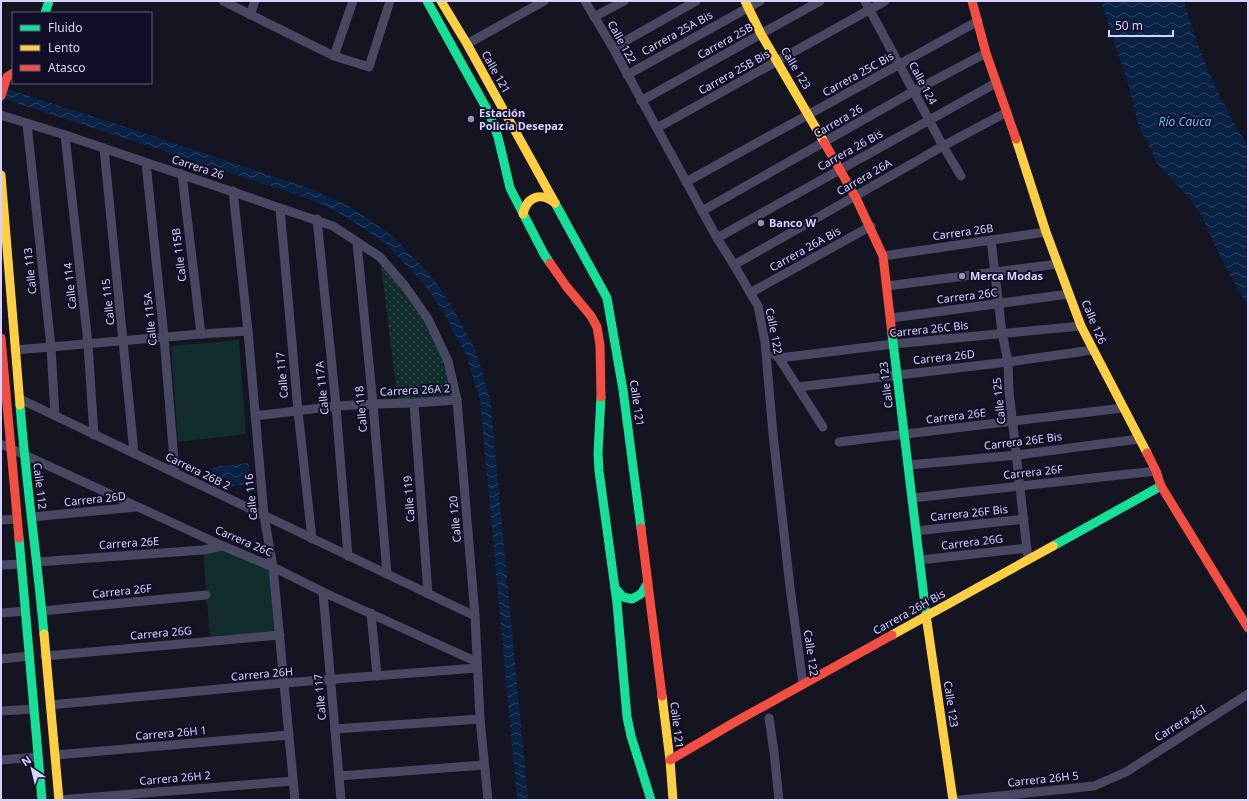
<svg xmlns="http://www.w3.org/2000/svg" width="1249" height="801" viewBox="0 0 1249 801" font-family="'Noto Sans',sans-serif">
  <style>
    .grass { fill: url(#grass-dots) }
    .green { fill: #112d2d }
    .water { fill: url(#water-waves) }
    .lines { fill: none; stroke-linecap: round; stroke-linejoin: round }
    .street { stroke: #484862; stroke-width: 9 }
    .fast { stroke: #16e098; stroke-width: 9 }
    .slow { stroke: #ffcf43; stroke-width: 9 }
    .jam { stroke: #f24e42; stroke-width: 9 }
    .poi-dot { fill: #9390b1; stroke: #110e27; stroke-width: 1.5 }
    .labels { text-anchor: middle; stroke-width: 4; stroke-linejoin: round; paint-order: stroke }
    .street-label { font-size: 11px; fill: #d7d3ff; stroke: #110e27 }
    .poi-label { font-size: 11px; font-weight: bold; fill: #d7d3ff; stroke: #110e27; text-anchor: start }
    .water-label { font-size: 12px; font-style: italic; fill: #61baff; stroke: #110e27 }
  </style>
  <defs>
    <pattern id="grass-dots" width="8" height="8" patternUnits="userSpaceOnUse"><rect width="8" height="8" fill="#112d2d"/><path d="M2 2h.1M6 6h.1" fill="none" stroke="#334b4c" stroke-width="1.8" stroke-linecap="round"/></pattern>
    <pattern id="water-waves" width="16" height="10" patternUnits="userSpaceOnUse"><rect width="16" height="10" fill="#0a2246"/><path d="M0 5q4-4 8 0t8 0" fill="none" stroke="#2d4162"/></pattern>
  </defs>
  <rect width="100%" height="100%" fill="#151421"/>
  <polygon class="grass" points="380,257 405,286 448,361 457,400 398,403"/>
  <g class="green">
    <polygon points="239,340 246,434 178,442 171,346"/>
    <polygon points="223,546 273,567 280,635 210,641 203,550"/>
  </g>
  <g class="water">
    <path d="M 1101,1 L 1184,1 C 1198,51 1220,102 1248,146 L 1248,307 L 1222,260 L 1201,215 L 1191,200 L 1158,165 L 1138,124 L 1129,87 Z"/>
    <polygon points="1,87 147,134 311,189 349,206 394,237 432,277 452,306 476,351 490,398 528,800 517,800 480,400 466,355 443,311 424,284 387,245 343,215 307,198 1,98"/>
    <polygon points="249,463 251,484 214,488 212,467"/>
  </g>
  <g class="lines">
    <g class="street">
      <polyline points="223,1 334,56 369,67 390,1"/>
      <polyline points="585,1 613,48 717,238 734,265 758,306 765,342 773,434 790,587 803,684"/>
      <polyline points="865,1 943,146 961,176"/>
      <polyline points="250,15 255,1"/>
      <polyline points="594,17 624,1"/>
      <polyline points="467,44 544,1"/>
      <polyline points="613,48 696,1"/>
      <polyline points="334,56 353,1"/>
      <polyline points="627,75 760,1"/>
      <polyline points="641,101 820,1"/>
      <polyline points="1,115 65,135 333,226 380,257 405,286 428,319 448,361 457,400 475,616 480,719 488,800"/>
      <polyline points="27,124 51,347 55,416"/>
      <polyline points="657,128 885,1"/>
      <polyline points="65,135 88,344 94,435"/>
      <polyline points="104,148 134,453"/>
      <polyline points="146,163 164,337 175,473"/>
      <polyline points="182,174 201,334"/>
      <polyline points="686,182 978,21"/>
      <polyline points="233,191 248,331 264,516 273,567 295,800"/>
      <polyline points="280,208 298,411 312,539"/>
      <polyline points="702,211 914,91 986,53"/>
      <polyline points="317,219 336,406 348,556"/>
      <polyline points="717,238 996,83"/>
      <polyline points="991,240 1002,333 1008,362 1009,391 1028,559"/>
      <polyline points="357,243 373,404 387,574"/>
      <polyline points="883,256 1046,232"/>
      <polyline points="734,265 943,146 1007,112"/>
      <polyline points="887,286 1058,264"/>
      <polyline points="750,293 871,226"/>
      <polyline points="891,318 1069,294"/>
      <polyline points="15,350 201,334 248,331"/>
      <polyline points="775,355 779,358 823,427"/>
      <polyline points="779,358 894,344 1081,326"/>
      <polyline points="798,387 1008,362 1093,350"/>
      <polyline points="20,399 475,616"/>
      <polyline points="414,403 428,594"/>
      <polyline points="255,416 336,406 373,404 414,403 457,400"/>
      <polyline points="839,442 1123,408"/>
      <polyline points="1,444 223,546 273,567 323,592 477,662"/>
      <polyline points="909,465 1017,455 1139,439"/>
      <polyline points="912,498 1156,471"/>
      <polyline points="32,517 136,507"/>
      <polyline points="1,520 17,519"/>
      <polyline points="916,531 1024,519"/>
      <polyline points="920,560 1027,548"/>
      <polyline points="37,562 203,550 223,546"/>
      <polyline points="1,565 21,564"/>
      <polyline points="323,592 341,800"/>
      <polyline points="41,611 206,595"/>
      <polyline points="1,613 25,611"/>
      <polyline points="371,613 377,676"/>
      <polyline points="45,656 280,635"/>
      <polyline points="1,659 29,656"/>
      <polyline points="50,705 284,683 477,668"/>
      <polyline points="1,711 34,709"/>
      <polyline points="769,718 774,752 779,800"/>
      <polyline points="335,729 480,719"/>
      <polyline points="55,755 289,735"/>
      <polyline points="1,760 38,757"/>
      <polyline points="339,776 484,765"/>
      <polyline points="59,800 293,781"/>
      <polyline points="960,800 1094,786 1126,772 1248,694"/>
    </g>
    <g class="fast">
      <polyline points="427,1 489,113 498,137 510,188 544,254 550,263"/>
      <polyline points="45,13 49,1"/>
      <polyline points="555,203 607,298 623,390 641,528"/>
      <polyline points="892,334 927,622"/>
      <polyline points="601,397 598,453 599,471 617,603 627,717 631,736 651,800"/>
      <path d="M 20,405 C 26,481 37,558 44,634"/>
      <polyline points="19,538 42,800"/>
      <polyline points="1053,546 1161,486"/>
      <polyline points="615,588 623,597 632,599 641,594 647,584"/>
    </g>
    <g class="slow">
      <polyline points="441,1 467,44 555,203"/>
      <polyline points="745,1 761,34 824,142"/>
      <polyline points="1016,139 1046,232 1081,326 1147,453"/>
      <polyline points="1,175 20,405"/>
      <path d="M 523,214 C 527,196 541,192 555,203"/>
      <polyline points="927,622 953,800"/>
      <polyline points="44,634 59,800"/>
      <polyline points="892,635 1053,546"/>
      <polyline points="662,696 670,760 673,800"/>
    </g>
    <g class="jam">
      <polyline points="972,1 986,53 1016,139"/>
      <polyline points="1,96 7,77 13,73"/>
      <polyline points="824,142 856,198 883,256 892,334"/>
      <polyline points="550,263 566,286 591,316 597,327 600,345 601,397"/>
      <polyline points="1,338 19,538"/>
      <polyline points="1147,453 1156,471 1161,486 1248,628"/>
      <polyline points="641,528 662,696"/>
      <polyline points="670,760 735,722 892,635"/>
    </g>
  </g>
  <g class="poi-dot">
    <circle cx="471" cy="119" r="4"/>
    <circle cx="761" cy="223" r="4"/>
    <circle cx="962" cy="276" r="4"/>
  </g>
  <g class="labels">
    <g class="street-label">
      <text transform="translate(677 33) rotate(-29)" y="4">Carrera 25A Bis</text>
      <text transform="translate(725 41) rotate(-29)" y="4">Carrera 25B</text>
      <text transform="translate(622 42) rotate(61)" y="4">Calle 122</text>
      <text transform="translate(796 68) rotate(59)" y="4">Calle 123</text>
      <text transform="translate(496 72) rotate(61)" y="4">Calle 121</text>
      <text transform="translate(734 72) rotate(-29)" y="4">Carrera 25B Bis</text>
      <text transform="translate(858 74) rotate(-29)" y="4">Carrera 25C Bis</text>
      <text transform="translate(923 83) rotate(62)" y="4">Calle 124</text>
      <text transform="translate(838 121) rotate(-30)" y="4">Carrera 26</text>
      <text transform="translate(850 150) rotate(-29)" y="4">Carrera 26 Bis</text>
      <text transform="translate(198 167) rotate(18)" y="4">Carrera 26</text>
      <text transform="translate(864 177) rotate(-30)" y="4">Carrera 26A</text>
      <text transform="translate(963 232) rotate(-8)" y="4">Carrera 26B</text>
      <text transform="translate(805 249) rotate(-29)" y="4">Carrera 26A Bis</text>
      <text transform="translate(179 255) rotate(-97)" y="4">Calle 115B</text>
      <text transform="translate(30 271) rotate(-96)" y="4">Calle 113</text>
      <text transform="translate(70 286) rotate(-96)" y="4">Calle 114</text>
      <text transform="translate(967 296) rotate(-7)" y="4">Carrera 26C</text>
      <text transform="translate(108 302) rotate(-96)" y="4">Calle 115</text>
      <text transform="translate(150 319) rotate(-96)" y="4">Calle 115A</text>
      <text transform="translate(1094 322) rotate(67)" y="4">Calle 126</text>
      <text transform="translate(929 329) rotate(-6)" y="4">Carrera 26C Bis</text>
      <text transform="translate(774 331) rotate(79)" y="4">Calle 122</text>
      <text transform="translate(944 357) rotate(-6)" y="4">Carrera 26D</text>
      <text transform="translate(282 375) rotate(-95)" y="4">Calle 117</text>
      <text transform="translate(886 385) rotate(-97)" y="4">Calle 123</text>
      <text transform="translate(322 388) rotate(-96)" y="4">Calle 117A</text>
      <text transform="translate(415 390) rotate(-3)" y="4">Carrera 26A 2</text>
      <text transform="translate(999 401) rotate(-96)" y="4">Calle 125</text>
      <text transform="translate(637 403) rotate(82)" y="4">Calle 121</text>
      <text transform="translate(361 409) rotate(-95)" y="4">Calle 118</text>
      <text transform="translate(956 416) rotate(-7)" y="4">Carrera 26E</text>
      <text transform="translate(1023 441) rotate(-7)" y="4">Carrera 26E Bis</text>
      <text transform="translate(198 471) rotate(26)" y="4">Carrera 26B 2</text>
      <text transform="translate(1033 472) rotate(-6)" y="4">Carrera 26F</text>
      <text transform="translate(40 486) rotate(83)" y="4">Calle 112</text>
      <text transform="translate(251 497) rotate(-96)" y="4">Calle 116</text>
      <text transform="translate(95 499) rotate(-6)" y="4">Carrera 26D</text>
      <text transform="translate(409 499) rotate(-94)" y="4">Calle 119</text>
      <text transform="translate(969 513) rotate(-6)" y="4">Carrera 26F Bis</text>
      <text transform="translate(455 519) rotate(-95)" y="4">Calle 120</text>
      <text transform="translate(244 541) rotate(23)" y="4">Carrera 26C</text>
      <text transform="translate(972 542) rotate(-7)" y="4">Carrera 26G</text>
      <text transform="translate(129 543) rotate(-4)" y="4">Carrera 26E</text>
      <text transform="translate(122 591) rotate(-6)" y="4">Carrera 26F</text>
      <text transform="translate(909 612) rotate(-29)" y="4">Carrera 26H Bis</text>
      <text transform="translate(161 633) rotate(-5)" y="4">Carrera 26G</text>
      <text transform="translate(811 653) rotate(82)" y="4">Calle 122</text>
      <text transform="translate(262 674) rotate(-5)" y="4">Carrera 26H</text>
      <text transform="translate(320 697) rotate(-95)" y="4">Calle 117</text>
      <text transform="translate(951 704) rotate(82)" y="4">Calle 123</text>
      <text transform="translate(1180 723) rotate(-32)" y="4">Carrera 26I</text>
      <text transform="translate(677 725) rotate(83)" y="4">Calle 121</text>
      <text transform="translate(171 733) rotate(-5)" y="4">Carrera 26H 1</text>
      <text transform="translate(175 778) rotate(-5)" y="4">Carrera 26H 2</text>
      <text transform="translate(1043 779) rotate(-6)" y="4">Carrera 26H 5</text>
    </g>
    <g class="poi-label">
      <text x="479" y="117">Estación<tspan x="479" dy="13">Policía Desepaz</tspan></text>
      <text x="769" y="227">Banco W</text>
      <text x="970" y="280">Merca Modas</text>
    </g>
    <g class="water-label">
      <text x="1185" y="126">Río Cauca</text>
    </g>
  </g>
  <rect width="1249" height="801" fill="none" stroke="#d7d3ff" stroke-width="4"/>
  <rect x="12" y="12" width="140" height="72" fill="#110e27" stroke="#605d7d"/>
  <rect x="20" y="25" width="20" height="6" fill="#16e098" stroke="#605d7d"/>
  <text x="48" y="32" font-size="12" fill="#d7d3ff">Fluido</text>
  <rect x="20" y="45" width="20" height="6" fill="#ffcf43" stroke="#605d7d"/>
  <text x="48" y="52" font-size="12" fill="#d7d3ff">Lento</text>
  <rect x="20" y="65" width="20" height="6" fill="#f24e42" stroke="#605d7d"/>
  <text x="48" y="72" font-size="12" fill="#d7d3ff">Atasco</text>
  <g transform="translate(32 769) rotate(325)" stroke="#110e27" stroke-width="3" paint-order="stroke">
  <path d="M0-3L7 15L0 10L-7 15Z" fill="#d7d3ff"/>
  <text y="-6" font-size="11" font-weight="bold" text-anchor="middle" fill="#d7d3ff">N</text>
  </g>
  <path d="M1109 30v6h64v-6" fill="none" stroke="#d7d3ff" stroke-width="2"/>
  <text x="1115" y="30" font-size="12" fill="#d7d3ff" stroke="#110e27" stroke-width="3" paint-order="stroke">50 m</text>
</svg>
